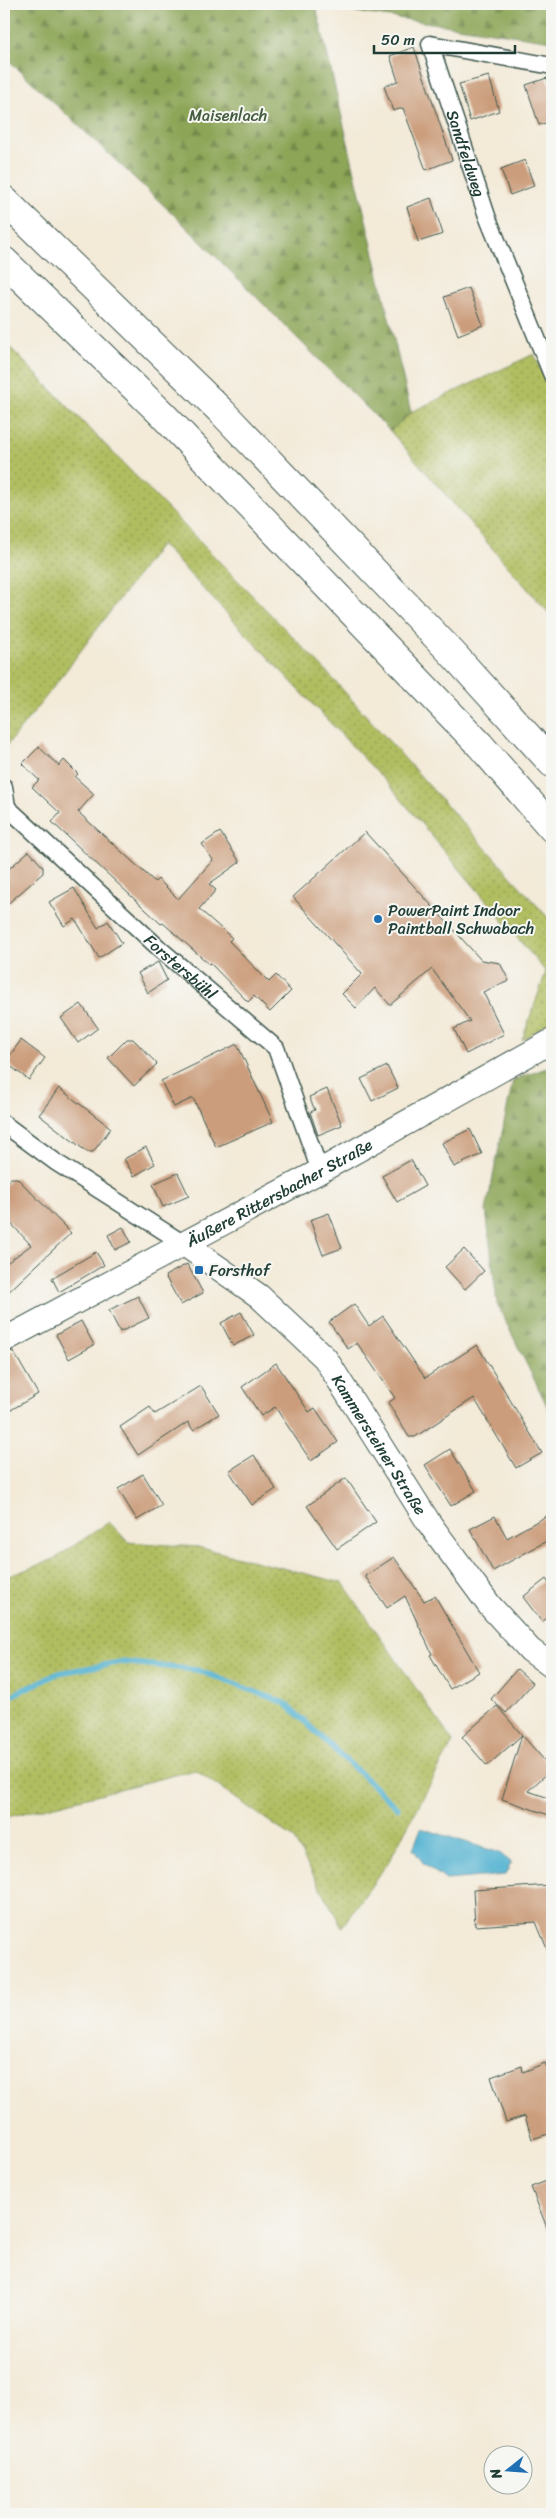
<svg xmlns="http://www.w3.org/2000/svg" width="556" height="2518" viewBox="0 0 556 2518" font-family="Sriracha,sans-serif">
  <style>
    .green { fill: url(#green-dots); stroke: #687e4a }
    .forest { fill: url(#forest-firs); stroke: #567146 }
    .water { fill: #54b3d2; stroke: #3a7883 }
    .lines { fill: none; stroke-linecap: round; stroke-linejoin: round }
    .stream { stroke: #54b3d2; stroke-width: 5.5 }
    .building { fill: #cb9d7c }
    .street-casing { stroke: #3f574d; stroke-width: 19 }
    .secondary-casing { stroke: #3f574d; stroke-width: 26 }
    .highway-casing { stroke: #3f574d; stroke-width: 30 }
    .street { stroke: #fff; stroke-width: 16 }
    .secondary { stroke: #fff; stroke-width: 24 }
    .highway { stroke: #fff; stroke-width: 28 }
    .poi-dot { fill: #1f6fb2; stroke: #f6f6f2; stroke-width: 2 }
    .labels { text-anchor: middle; stroke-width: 4; stroke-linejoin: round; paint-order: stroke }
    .park-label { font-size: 16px; fill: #445d3f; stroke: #f6f6f2 }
    .street-label { font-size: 16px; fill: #1f3d34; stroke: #f6f6f2 }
    .poi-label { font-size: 16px; fill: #1f3d34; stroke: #f6f6f2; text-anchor: start }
  </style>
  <defs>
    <pattern id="green-dots" width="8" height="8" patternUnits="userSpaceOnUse" patternTransform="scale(1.25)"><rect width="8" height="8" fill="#b1be61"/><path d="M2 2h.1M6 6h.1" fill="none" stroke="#8f9c51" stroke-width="1.8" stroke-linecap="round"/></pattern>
    <pattern id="forest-firs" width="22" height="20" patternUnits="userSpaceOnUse" patternTransform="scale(1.25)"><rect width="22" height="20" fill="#8ca557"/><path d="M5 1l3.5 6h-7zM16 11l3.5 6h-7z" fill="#728849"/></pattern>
  </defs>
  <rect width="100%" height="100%" fill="#f6f6f2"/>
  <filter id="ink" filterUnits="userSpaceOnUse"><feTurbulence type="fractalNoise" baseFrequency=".02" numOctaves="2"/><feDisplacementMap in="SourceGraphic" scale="10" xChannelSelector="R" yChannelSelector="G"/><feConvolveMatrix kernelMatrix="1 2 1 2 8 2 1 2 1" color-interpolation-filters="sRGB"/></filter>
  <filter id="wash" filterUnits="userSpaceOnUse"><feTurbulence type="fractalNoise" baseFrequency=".0096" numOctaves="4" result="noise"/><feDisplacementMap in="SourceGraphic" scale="20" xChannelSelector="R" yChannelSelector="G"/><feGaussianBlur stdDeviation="1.12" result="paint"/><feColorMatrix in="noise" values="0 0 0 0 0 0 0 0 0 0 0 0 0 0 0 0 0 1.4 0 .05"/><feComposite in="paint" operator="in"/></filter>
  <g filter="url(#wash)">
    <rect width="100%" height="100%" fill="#f3ead8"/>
    <g class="green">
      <polygon points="4,341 324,669 552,922 552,1021 522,1040 546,972 389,785 161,544 49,693 4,749"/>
      <polygon points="534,354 552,396 552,617 390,431 411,412"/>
      <polygon points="109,1522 128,1542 198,1547 343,1583 453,1742 389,1861 342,1927 293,1838 195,1770 4,1818 4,1578 54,1559"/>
    </g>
    <g class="forest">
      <polygon points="4,4 552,4 552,41 316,6 411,412 390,431 174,215 4,56"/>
      <polygon points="552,1066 552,1416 497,1304 486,1210 513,1080"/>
    </g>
    <polygon class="water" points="421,1828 500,1853 511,1863 505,1875 446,1880 424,1864 413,1849"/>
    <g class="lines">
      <polyline class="stream" points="4,1699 59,1673 121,1662 197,1670 285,1703 397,1808"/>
    </g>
    <g id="blocks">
      <g class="building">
        <polygon points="414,47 452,160 426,170 403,108 393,111 384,86 398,81 390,56"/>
        <polygon points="489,76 499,111 470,121 459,84"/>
        <polygon points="547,78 552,93 552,121 539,125 526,85"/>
        <polygon points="525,160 534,186 510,195 501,169"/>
        <polygon points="431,198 443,234 418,242 407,207"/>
        <polygon points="469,288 483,325 458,335 444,297"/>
        <polygon points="39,747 59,766 64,760 78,774 75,777 94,794 78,812 155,882 158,879 178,899 213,860 202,844 220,832 240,862 209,884 216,890 199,909 232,938 229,941 269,982 276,975 291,991 270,1012 254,996 248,1002 210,963 209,964 163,923 161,924 52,822 60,813 32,787 39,780 22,764"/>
        <polygon points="365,832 481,960 500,963 509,981 483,992 504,1034 466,1054 454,1029 470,1021 432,969 390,1005 375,988 356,1008 342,994 362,974 293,897"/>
        <polygon points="29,851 43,867 43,873 4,907 4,873"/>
        <polygon points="74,888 98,928 108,921 122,943 99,958 75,919 64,926 49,902"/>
        <polygon points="158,962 167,980 148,993 138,973"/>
        <polygon points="81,1004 98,1028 78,1043 61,1018"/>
        <polygon points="127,1039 133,1039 157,1064 134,1086 108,1058"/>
        <polygon points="21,1040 45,1058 29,1080 5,1062"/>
        <polygon points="237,1044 273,1122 216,1147 193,1098 174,1107 161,1081"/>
        <polygon points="387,1066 398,1088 372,1101 361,1079"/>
        <polygon points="59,1088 111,1128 93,1152 87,1152 39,1115"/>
        <polygon points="327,1089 342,1125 318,1135 310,1112 315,1110 309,1097"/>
        <polygon points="470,1129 482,1154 454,1167 442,1143"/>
        <polygon points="146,1147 155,1164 134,1176 124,1159"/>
        <polygon points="411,1160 425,1186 397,1202 382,1176"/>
        <polygon points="178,1173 189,1196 163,1207 153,1184"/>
        <polygon points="11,1178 17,1178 71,1233 4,1296 4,1265 31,1245 4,1216 4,1186"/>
        <polygon points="329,1213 342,1248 323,1255 310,1220"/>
        <polygon points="123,1227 131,1242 115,1250 108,1235"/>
        <polygon points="464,1249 484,1271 465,1289 445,1267"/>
        <polygon points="96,1252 104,1265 59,1292 52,1278"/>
        <polygon points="187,1264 203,1293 181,1305 165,1276"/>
        <polygon points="138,1296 149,1318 120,1332 109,1310"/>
        <polygon points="354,1304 369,1326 383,1316 425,1378 477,1345 542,1453 516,1468 474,1398 415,1437 409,1437 388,1403 395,1398 357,1343 348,1349 329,1322"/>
        <polygon points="241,1312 254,1335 233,1346 221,1323"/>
        <polygon points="81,1321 94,1345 69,1359 56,1335"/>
        <polygon points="13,1351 38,1394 4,1414 4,1354"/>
        <polygon points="276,1363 309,1412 315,1408 338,1442 311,1461 275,1407 261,1416 242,1387"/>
        <polygon points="201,1386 219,1414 193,1430 188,1422 138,1455 120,1427 150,1407 155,1414"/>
        <polygon points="450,1449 476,1491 451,1506 425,1465"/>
        <polygon points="254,1455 276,1489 252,1505 229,1471"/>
        <polygon points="143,1474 162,1505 137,1520 118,1489"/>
        <polygon points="346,1478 376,1522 337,1549 307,1506"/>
        <polygon points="552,1513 552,1538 493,1571 470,1529 495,1516 507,1538"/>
        <polygon points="394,1557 424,1601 435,1596 479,1672 450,1689 430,1655 432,1654 405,1596 387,1608 365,1576"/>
        <polygon points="546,1579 552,1588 552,1614 542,1622 523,1597"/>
        <polygon points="517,1669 533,1683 506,1713 491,1699"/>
        <polygon points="497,1706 522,1735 487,1766 462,1737"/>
        <polygon points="522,1735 552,1769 528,1791 552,1799 552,1816 502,1799"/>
        <polygon points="552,1885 552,1961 536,1922 475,1926 473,1890"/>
        <polygon points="545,2063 552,2079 552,2133 532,2139 525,2116 506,2122 491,2077 522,2066 523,2072"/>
        <polygon points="552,2179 552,2238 551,2238 531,2187"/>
      </g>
    </g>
  </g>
  <g filter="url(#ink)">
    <use href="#blocks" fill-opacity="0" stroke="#3f574d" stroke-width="1"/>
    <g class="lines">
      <defs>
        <g id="street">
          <path id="s1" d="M 552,66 L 430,44 L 487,216 L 552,375"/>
          <path id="s2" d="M 4,787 L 7,807 L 160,949 L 276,1048 L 320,1171"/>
          <polyline points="4,1124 57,1163 184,1244"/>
        </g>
        <g id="secondary">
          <path id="s3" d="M 184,1244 L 259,1296 L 325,1358 L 429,1523 L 490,1606 L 530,1650 L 552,1666"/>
          <path id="s4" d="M 4,1340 L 320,1171 L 552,1041"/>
        </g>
        <g id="highway">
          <polyline points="4,200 222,412 452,653 552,763"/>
          <polyline points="4,261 161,413 480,745 552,828"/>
        </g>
      </defs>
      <use href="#street" class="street-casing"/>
      <use href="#secondary" class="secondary-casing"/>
      <use href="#highway" class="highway-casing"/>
      <use href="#street" class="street"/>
      <use href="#secondary" class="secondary"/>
      <use href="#highway" class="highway"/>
    </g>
  </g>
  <g class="poi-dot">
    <circle cx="378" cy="919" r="5"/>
    <rect x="194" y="1265" width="10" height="10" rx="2.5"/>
  </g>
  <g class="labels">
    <g class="park-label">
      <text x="228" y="121">Maisenlach</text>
    </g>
    <g class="street-label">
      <text dy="6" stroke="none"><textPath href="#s1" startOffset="239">Sandfeldweg</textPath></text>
      <text dy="6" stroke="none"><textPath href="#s2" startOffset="256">Forstersbühl</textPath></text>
      <text dy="6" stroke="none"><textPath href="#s4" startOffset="312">Äußere Rittersbacher Straße</textPath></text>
      <text dy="6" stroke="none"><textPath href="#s3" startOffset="284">Kammersteiner Straße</textPath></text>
    </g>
    <g class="poi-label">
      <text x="388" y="916">PowerPaint Indoor<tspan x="388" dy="18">Paintball Schwabach</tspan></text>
      <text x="209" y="1276">Forsthof</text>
    </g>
  </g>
  <rect width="556" height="2518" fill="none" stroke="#f6f6f2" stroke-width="20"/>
  <g transform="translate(508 2470) rotate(253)"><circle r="24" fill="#f6f6f2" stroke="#a0aca6"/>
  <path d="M0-4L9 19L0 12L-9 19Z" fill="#1f6fb2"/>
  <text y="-8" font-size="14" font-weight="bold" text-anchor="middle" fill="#1f3d34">N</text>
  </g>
  <path d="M374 45v8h141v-8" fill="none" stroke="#1f3d34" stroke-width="2.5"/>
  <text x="381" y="45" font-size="15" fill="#1f3d34" stroke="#f6f6f2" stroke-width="4" paint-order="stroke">50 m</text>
</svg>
